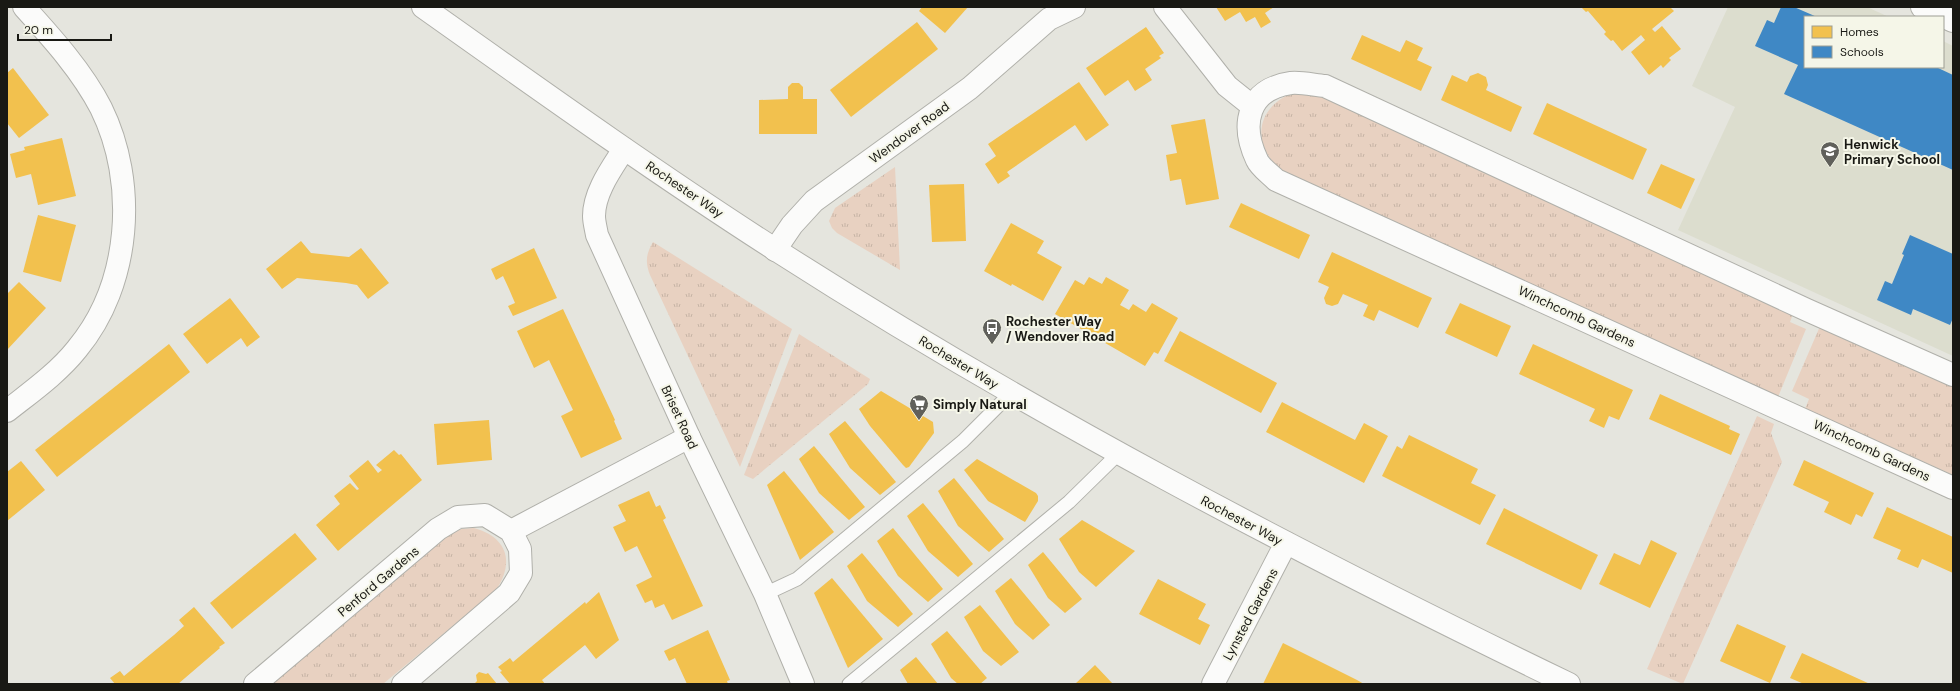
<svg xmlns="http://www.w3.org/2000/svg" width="1960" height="691" viewBox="0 0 1960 691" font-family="'DM Sans',sans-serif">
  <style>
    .built { fill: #dcddce }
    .grass { fill: url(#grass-tufts) }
    .homes { fill: #f2c14e }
    .schools { fill: #3f88c5 }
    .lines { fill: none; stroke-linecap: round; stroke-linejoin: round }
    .lane-casing { stroke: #b0b0aa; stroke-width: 15 }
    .street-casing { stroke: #b0b0aa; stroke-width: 24 }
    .secondary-casing { stroke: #b0b0aa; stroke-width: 24 }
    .lane { stroke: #fbfbfa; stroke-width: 13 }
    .street { stroke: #fbfbfa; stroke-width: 22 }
    .secondary { stroke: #fbfbfa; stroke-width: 22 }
    .labels { text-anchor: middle; stroke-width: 4; stroke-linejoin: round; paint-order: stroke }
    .street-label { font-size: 13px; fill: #191914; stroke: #f5f6e8 }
    .poi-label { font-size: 13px; font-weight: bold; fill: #191914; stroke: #f5f6e8; text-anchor: start }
  </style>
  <defs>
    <pattern id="grass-tufts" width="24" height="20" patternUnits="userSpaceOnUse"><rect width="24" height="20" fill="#e8d1c1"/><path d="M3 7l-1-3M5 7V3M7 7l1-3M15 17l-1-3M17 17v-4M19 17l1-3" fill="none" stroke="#c6b3a5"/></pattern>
  </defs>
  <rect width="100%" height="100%" fill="#e5e5de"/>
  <polygon class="built" points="1728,7 1867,7 1889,17 1805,17 1805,67 1943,67 1943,41 1953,46 1953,356 1678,230 1735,107 1692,86"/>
  <g class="grass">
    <path d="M 1295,92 L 1323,97 L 1793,314 L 1790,322 L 1806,329 L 1778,397 L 1283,172 C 1251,146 1254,107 1295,92 Z"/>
    <polygon points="895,167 900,270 837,233 832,228 829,221 835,208"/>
    <path d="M 653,242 L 792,329 L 740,467 L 650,275 C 645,262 646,254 653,242 Z"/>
    <polygon points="1821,324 1953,385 1953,475 1805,409 1809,399 1792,391"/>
    <polygon points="799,334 870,379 868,384 753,479 744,475"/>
    <polygon points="1757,416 1774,424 1771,433 1782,462 1683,684 1647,669"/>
    <path d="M 474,528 C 507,537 515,562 496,590 L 383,684 L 269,684 L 448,536 L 461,529 Z"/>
  </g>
  <g class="homes">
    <polygon points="922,7 968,7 945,33 919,11"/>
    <polygon points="1216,7 1274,7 1265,13 1271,22 1261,28 1255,17 1246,22 1240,12 1225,21"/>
    <polygon points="1581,7 1670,7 1674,11 1652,29 1655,32 1662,26 1681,49 1669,58 1671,60 1663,68 1661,65 1649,75 1631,52 1645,40 1641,35 1622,51 1613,40 1611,41 1604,34 1606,32 1588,11 1586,12"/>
    <polygon points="917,22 938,49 851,117 830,90"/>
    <polygon points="1146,27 1164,53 1159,56 1161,58 1145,69 1152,80 1135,91 1128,80 1105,96 1086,68"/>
    <polygon points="1362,35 1400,52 1406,40 1423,48 1417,60 1432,67 1421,91 1351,59"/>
    <polygon points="13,68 49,115 19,138 7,123 7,73"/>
    <polygon points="1478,73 1486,77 1488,85 1486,90 1522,107 1511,132 1441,100 1452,75 1467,82 1470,76"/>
    <polygon points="1079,82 1109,125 1086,141 1075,125 1007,172 1010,176 998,184 985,164 996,156 988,144"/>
    <polygon points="792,83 799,83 803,87 803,99 817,99 817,134 759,134 759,100 788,99 788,87"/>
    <polygon points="1547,103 1647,149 1633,180 1533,134"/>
    <polygon points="1205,119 1219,199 1186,205 1181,179 1170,181 1166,155 1177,153 1171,125"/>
    <polygon points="62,138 76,196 38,205 31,174 16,178 10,154 25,150 24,147"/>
    <polygon points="1661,164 1695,179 1681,209 1647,193"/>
    <polygon points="964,184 966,241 932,242 929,185"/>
    <polygon points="1241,203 1310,235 1299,259 1229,227"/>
    <polygon points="38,215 76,225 61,282 23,272"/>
    <polygon points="1011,223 1044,241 1037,253 1062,267 1043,301 1012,284 1011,286 984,271"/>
    <polygon points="301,241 311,253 349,257 361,248 389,283 368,299 357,285 346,283 297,278 282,289 266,269"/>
    <polygon points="534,248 557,298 513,316 508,306 515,303 509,289 503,276 496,280 491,269"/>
    <polygon points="1332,252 1432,298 1418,328 1379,310 1374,321 1363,316 1368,305 1343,294 1338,304 1332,306 1326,304 1324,298 1329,287 1318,282"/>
    <polygon points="1089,277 1102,284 1106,277 1129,290 1120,305 1129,310 1133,304 1146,312 1152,303 1178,318 1158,354 1154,352 1145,366 1055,314 1075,280 1084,285"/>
    <polygon points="19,282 46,308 7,350 7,294"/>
    <polygon points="230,298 260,337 247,347 241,338 207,364 183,334"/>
    <polygon points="1460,303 1511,326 1497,357 1445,333"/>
    <polygon points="563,309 615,420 614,421 622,439 581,458 561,416 573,410 549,360 534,368 517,331"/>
    <polygon points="1180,331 1277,383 1261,413 1164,361"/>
    <polygon points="169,344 190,372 57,477 35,450"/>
    <polygon points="1533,344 1633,390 1619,420 1609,416 1604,428 1589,421 1595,409 1519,374"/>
    <polygon points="881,391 933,422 934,433 909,467 906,468 903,465 870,426 859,409"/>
    <polygon points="1660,394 1730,426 1729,429 1740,434 1731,455 1649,419"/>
    <polygon points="1282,402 1355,440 1364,423 1388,436 1364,483 1266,432"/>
    <polygon points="489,420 492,460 437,465 434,424"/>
    <polygon points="845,421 896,482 880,495 850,468 829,434"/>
    <polygon points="1409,435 1478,469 1471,483 1496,495 1480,525 1382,476 1397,446 1402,449"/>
    <polygon points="814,446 865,507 849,520 819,493 799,459"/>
    <polygon points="394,450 399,455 401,454 422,480 338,551 316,525 340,504 334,496 350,483 357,490 359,489 349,476 368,460 378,473 382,470 376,465"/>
    <polygon points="977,459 1036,493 1038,496 1038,501 1025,522 988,501 964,470"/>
    <polygon points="1804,460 1874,493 1862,517 1856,514 1851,525 1824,512 1829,502 1793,485"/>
    <polygon points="21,461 45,490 7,521 7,472"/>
    <polygon points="784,471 834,532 800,560 767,485"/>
    <polygon points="954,478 1004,539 989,552 958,526 938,491"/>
    <polygon points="649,491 656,507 660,505 666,518 663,520 703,606 672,620 664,604 655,608 652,600 645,603 636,585 652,577 637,546 625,552 613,527 626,521 618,505"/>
    <polygon points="923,503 973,564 958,577 928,551 907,516"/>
    <polygon points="1887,507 1953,537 1953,573 1922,559 1918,568 1897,559 1901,550 1873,538"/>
    <polygon points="1504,508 1598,555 1581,590 1486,544"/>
    <polygon points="1082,520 1135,551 1096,587 1079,572 1059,539"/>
    <polygon points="893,528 943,589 928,602 898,576 877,541"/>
    <polygon points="295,533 317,559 232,629 210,603"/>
    <polygon points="1651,540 1677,553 1650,608 1599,584 1614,553 1640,565"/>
    <polygon points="1043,552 1082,599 1065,613 1048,598 1028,565"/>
    <polygon points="862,553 913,614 898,627 867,601 847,566"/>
    <polygon points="832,578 883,639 848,668 814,593"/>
    <polygon points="1011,578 1050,625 1033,640 1015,624 995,591"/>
    <polygon points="1158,579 1206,604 1198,619 1210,625 1200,645 1139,614"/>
    <polygon points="599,592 619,640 596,659 585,645 542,680 545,684 510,684 500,672 502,671 498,667 510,658 513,662 585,602 586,604"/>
    <polygon points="980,605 1019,652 1001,666 983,651 964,617"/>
    <polygon points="194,607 225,643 219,647 220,648 178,684 115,684 110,678 120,671 124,676 174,635 184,626 179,620"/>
    <polygon points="1737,624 1786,646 1770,683 1720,661"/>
    <polygon points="708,630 730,680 727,681 728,684 687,684 675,658 669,661 664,651"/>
    <polygon points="947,631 987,678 980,684 958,684 951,678 931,644"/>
    <polygon points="1283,643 1357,680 1364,684 1263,684"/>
    <polygon points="1802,653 1837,669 1870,684 1804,684 1790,678"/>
    <polygon points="916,657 938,684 908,684 900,670"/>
    <polygon points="1095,665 1113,684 1075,684"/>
    <polygon points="479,672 486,674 488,673 497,684 474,684 477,681 476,675"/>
  </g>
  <g class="schools">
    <polygon points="1781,7 1794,7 1817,17 1805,17 1805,67 1936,67 1953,75 1953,170 1784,94 1798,65 1755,46 1767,20 1774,23"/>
    <polygon points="1910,235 1953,254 1953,318 1950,325 1913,309 1911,315 1877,300 1885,281 1892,284 1904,255 1902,254"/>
  </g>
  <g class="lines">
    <defs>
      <g id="lane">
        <polyline points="765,594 797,579 963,441 1011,393"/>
        <polyline points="849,684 1069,502 1118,454"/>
      </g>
      <g id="street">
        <polyline points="1165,7 1227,86 1252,106"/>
        <polyline points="1922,7 1953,21"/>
        <path d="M 624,149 C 612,168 594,192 594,216 C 594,222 596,229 597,235 L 689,437 L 765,594 L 803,684"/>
        <polyline points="775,250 792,225 814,201 970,88 1049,19 1074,7"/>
        <path d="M 1953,375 L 1807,310 L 1325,86 C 1314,85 1301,82 1291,83 C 1248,89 1240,124 1257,160 C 1260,167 1270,174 1276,180 L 1953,488"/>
        <path d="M 7,411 C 31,392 58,373 77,349 C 131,284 138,183 101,108 C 82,71 52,38 24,7"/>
        <polyline points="511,531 689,437"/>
        <polyline points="255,684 438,529 458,517 485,515 511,531 520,549 521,573 509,593 403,684"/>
        <polyline points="1213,684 1286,543"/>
      </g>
      <path id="secondary" d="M 423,7 C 540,90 656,173 776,250 C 1030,413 1298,553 1569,684"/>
    </defs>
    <use href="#lane" class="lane-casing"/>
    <use href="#street" class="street-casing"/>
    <use href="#secondary" class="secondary-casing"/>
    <use href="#lane" class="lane"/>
    <use href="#street" class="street"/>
    <use href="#secondary" class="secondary"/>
  </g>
  <defs>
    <symbol id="school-pin" viewBox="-11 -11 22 30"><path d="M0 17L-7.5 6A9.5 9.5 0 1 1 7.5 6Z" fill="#60605b" stroke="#f5f6e8"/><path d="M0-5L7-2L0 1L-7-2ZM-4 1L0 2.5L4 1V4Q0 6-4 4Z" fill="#fff"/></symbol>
    <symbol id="bus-pin" viewBox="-11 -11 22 30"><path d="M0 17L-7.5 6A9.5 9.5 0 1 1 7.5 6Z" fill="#60605b" stroke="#f5f6e8"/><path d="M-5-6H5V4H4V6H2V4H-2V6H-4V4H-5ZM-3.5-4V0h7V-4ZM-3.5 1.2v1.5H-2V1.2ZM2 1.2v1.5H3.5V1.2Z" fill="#fff"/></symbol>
    <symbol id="supermarket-pin" viewBox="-11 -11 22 30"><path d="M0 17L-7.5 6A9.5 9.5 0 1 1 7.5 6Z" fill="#60605b" stroke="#f5f6e8"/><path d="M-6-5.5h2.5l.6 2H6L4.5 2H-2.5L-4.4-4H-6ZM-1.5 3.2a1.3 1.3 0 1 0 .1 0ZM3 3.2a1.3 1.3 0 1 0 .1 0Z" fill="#fff"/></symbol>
  </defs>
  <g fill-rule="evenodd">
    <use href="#school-pin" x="1819" y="140" width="22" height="30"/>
    <use href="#bus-pin" x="981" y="317" width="22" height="30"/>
    <use href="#supermarket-pin" x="908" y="393" width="22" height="30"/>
  </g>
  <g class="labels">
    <g class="street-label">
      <text transform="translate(909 132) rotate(-36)" y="5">Wendover Road</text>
      <text transform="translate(685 189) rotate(34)" y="5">Rochester Way</text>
      <text transform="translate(1577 316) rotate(25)" y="5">Winchcomb Gardens</text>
      <text transform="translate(959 362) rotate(31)" y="5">Rochester Way</text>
      <text transform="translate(680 417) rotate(65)" y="5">Briset Road</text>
      <text transform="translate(1872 450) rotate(25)" y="5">Winchcomb Gardens</text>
      <text transform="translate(1242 520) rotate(28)" y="5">Rochester Way</text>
      <text transform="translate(378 581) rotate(-40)" y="5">Penford Gardens</text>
      <text transform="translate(1250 614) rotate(-62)" y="5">Lynsted Gardens</text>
    </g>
    <g class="poi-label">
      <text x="1844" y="149">Henwick<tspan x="1844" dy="15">Primary School</tspan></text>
      <text x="1006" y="326">Rochester Way<tspan x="1006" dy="15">/ Wendover Road</tspan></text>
      <text x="933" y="409">Simply Natural</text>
    </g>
  </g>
  <rect width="1960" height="691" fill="none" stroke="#191914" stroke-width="16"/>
  <rect x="1804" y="16" width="140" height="52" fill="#f5f6e8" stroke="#9d9e93"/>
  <rect x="1812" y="26" width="20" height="12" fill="#f2c14e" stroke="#9d9e93"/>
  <text x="1840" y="36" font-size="12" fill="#191914">Homes</text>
  <rect x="1812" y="46" width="20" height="12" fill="#3f88c5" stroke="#9d9e93"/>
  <text x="1840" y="56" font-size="12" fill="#191914">Schools</text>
  <path d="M18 34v6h93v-6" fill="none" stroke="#191914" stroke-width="2"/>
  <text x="24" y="34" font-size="12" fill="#191914" stroke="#f5f6e8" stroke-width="3" paint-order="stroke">20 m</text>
</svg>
